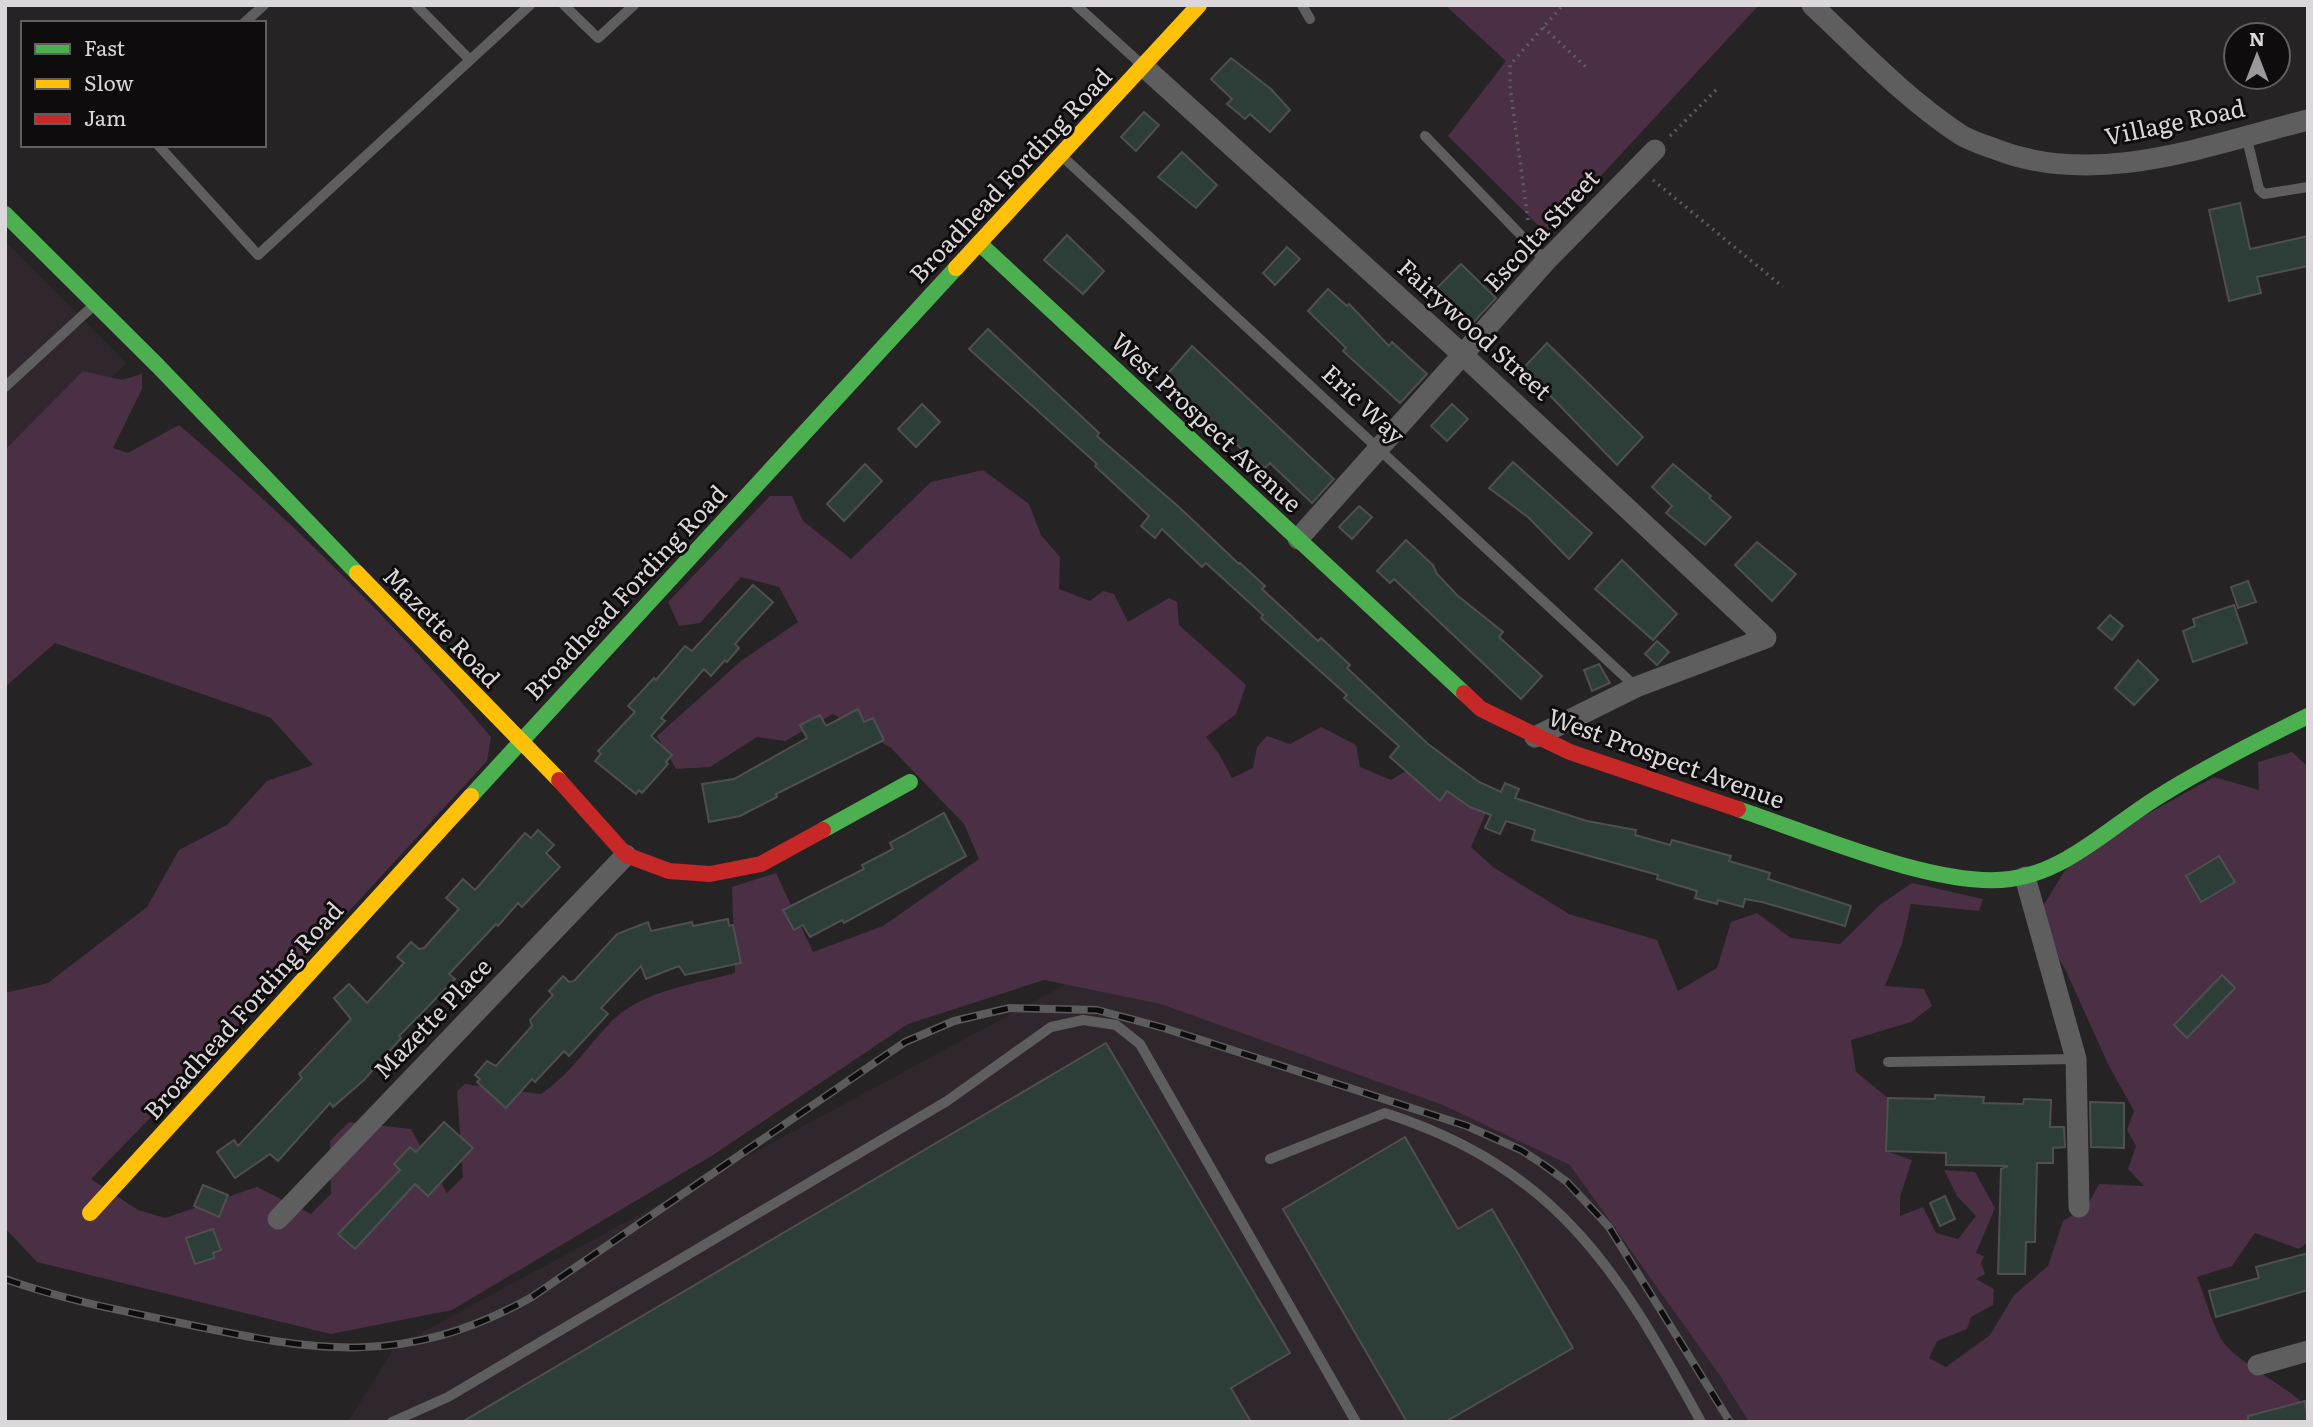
<svg xmlns="http://www.w3.org/2000/svg" width="2313" height="1427" viewBox="0 0 2313 1427" font-family="Literata,serif">
  <style>
    .built { fill: #30272e }
    .green { fill: #4a2f45 }
    .building { fill: #2d3e39; stroke: #4f4f4f; stroke-width: 2 }
    .lines { fill: none; stroke-linecap: round; stroke-linejoin: round }
    .path { stroke: #5e5c5d; stroke-width: 3.5; stroke-dasharray: 2 5; stroke-linecap: butt }
    .lane { stroke: #5e5e5e; stroke-width: 10 }
    .street { stroke: #5e5e5e; stroke-width: 21 }
    .fast { stroke: #4caf50; stroke-width: 16 }
    .slow { stroke: #ffc107; stroke-width: 16 }
    .jam { stroke: #c62828; stroke-width: 16 }
    .rail-casing { stroke: #5d5c5d; stroke-width: 8 }
    .rail { stroke: #0f0c0e; stroke-width: 5; stroke-dasharray: 16; stroke-linecap: butt }
    .labels { text-anchor: middle; stroke-width: 6; stroke-linejoin: round; paint-order: stroke }
    .street-label { font-size: 24px; fill: #dbd7da; stroke: #0f0c0e }
  </style>
  <rect width="100%" height="100%" fill="#262325"/>
  <g class="built">
    <polygon points="5,241 126,363 5,483"/>
    <polygon points="1083,975 1569,1108 1777,1422 348,1422 395,1347"/>
  </g>
  <g class="green">
    <polygon points="1445,5 1759,5 1547,234 1448,136 1506,61"/>
    <path d="M 83,371 L 122,380 L 142,374 L 142,389 L 113,448 L 128,453 L 179,425 C 291,520 396,624 491,737 L 487,761 L 328,934 L 91,1179 L 138,1210 L 165,1218 L 257,1187 L 311,1214 L 331,1194 L 330,1141 L 349,1122 L 411,1129 L 447,1193 L 463,1177 L 457,1091 L 465,1084 L 541,1094 C 572,1073 587,1046 613,1020 C 644,990 696,984 735,973 L 732,887 L 776,873 L 813,952 L 883,926 L 979,859 L 964,824 L 891,748 L 833,714 L 785,741 L 757,737 L 710,767 L 676,769 L 657,736 L 741,661 L 798,622 L 779,587 L 741,577 L 700,623 L 679,626 L 668,602 L 770,496 L 792,496 L 803,521 L 851,559 L 931,482 L 983,470 L 1029,504 L 1041,535 L 1060,557 L 1059,589 L 1090,601 L 1103,591 L 1114,594 L 1128,622 L 1169,598 L 1177,602 L 1179,625 L 1246,685 L 1236,714 L 1206,737 L 1219,754 L 1232,778 L 1253,768 L 1257,747 L 1267,736 L 1290,744 L 1321,727 L 1356,745 L 1360,767 L 1391,780 L 1423,760 L 1489,806 L 1471,847 L 1493,867 L 1569,914 L 1657,940 L 1678,991 L 1717,968 L 1731,922 L 1757,913 L 1791,938 L 1840,944 L 1881,904 L 1912,883 L 1983,899 L 1979,911 L 1911,904 L 1902,944 L 1885,986 L 1924,989 L 1932,1006 L 1911,1022 L 1851,1040 L 1856,1072 L 1888,1098 L 1886,1151 L 1912,1160 L 1900,1197 L 1900,1216 L 1923,1207 L 1936,1233 L 1958,1239 L 1976,1216 L 1957,1196 L 1944,1170 L 1975,1172 L 1995,1208 L 1976,1253 L 1984,1256 L 1981,1263 L 1985,1274 L 1976,1279 L 1994,1289 L 1993,1305 L 1971,1317 L 1967,1329 L 1937,1341 L 1929,1358 L 1946,1367 L 1990,1335 L 2014,1295 L 2048,1266 L 2063,1221 L 2087,1206 L 2099,1184 L 2144,1186 L 2128,1169 L 2136,1146 L 2127,1130 L 2134,1111 L 2109,1066 L 2065,969 L 2053,949 L 2030,935 L 2040,911 L 2075,854 L 2214,777 L 2259,790 L 2258,762 L 2292,752 L 2308,767 L 2308,1242 L 2299,1249 L 2255,1233 L 2232,1266 L 2197,1277 C 2205,1297 2211,1320 2221,1339 C 2235,1362 2288,1386 2308,1408 L 2308,1422 L 1749,1422 L 1721,1377 L 1570,1165 L 1443,1105 L 1161,1004 L 1044,980 L 908,1024 L 713,1155 L 452,1310 L 331,1334 L 37,1262 L 5,1228 L 5,993 L 48,983 L 147,907 L 179,850 L 227,825 L 267,781 L 313,765 L 271,718 L 55,643 L 5,687 L 5,450 Z"/>
  </g>
  <g class="building">
    <polygon points="1231,58 1271,89 1290,110 1270,132 1250,114 1245,119 1227,104 1232,99 1211,79"/>
    <polygon points="1144,112 1159,125 1136,151 1121,137"/>
    <polygon points="1182,152 1217,185 1196,208 1158,177"/>
    <polygon points="2240,203 2250,249 2308,236 2308,266 2257,277 2261,293 2229,301 2209,210"/>
    <polygon points="1067,235 1104,271 1083,294 1044,260"/>
    <polygon points="1287,247 1300,259 1275,285 1263,273"/>
    <polygon points="1461,264 1496,298 1473,323 1434,291"/>
    <polygon points="1328,289 1347,306 1349,304 1389,346 1392,342 1427,374 1400,403 1343,351 1346,348 1308,311"/>
    <polygon points="988,329 1099,433 1097,436 1180,508 1239,564 1240,563 1265,586 1262,589 1318,641 1321,638 1350,665 1347,668 1428,744 1479,782 1501,792 1505,783 1519,789 1515,798 1524,801 1587,821 1636,830 1635,835 1670,845 1672,840 1731,856 1729,861 1770,873 1768,879 1851,906 1845,926 1762,902 1745,899 1743,907 1718,900 1717,904 1695,898 1697,891 1657,879 1658,875 1532,840 1535,830 1506,821 1500,834 1485,828 1491,815 1470,807 1447,791 1440,801 1390,757 1399,746 1344,698 1347,695 1261,618 1263,615 1206,563 1202,567 1162,529 1155,538 1141,526 1149,516 1095,466 1097,464 969,349"/>
    <polygon points="1547,343 1643,437 1617,465 1537,382 1532,387 1518,374"/>
    <polygon points="1192,346 1334,479 1312,503 1270,463 1265,468 1247,454 1164,378"/>
    <polygon points="922,404 940,422 916,447 898,429"/>
    <polygon points="1452,404 1468,419 1447,441 1431,426"/>
    <polygon points="1513,462 1592,533 1569,559 1528,517 1489,488"/>
    <polygon points="865,464 882,481 844,521 827,504"/>
    <polygon points="1673,464 1711,496 1709,498 1731,517 1705,545 1666,513 1672,506 1652,487"/>
    <polygon points="1359,506 1372,517 1352,539 1339,527"/>
    <polygon points="1406,540 1433,565 1437,574 1458,596 1503,632 1499,637 1542,676 1521,699 1394,579 1390,583 1377,571"/>
    <polygon points="1757,542 1796,574 1772,601 1735,565"/>
    <polygon points="1622,560 1677,614 1653,640 1595,589"/>
    <polygon points="2248,581 2256,602 2238,608 2231,587"/>
    <polygon points="753,585 773,602 735,644 739,648 727,662 725,660 711,676 704,669 661,718 665,721 651,736 672,755 666,762 668,764 642,793 639,790 636,794 595,761 601,754 598,751 635,712 628,706 654,678 656,680 685,646 692,651"/>
    <polygon points="2234,605 2247,643 2193,662 2183,631 2195,626 2193,619"/>
    <polygon points="2110,615 2123,626 2112,640 2098,628"/>
    <polygon points="1657,641 1669,652 1657,665 1645,654"/>
    <polygon points="2138,660 2158,680 2134,705 2115,688"/>
    <polygon points="1599,664 1610,683 1592,691 1584,670"/>
    <polygon points="858,709 864,722 873,718 884,740 776,794 777,797 740,816 709,822 702,784 734,779 807,738 800,725 820,715 826,726"/>
    <polygon points="944,813 966,856 844,923 842,920 810,937 803,925 794,930 783,910 864,869 862,865 893,849 890,843"/>
    <polygon points="538,830 554,845 546,853 560,867 522,907 518,903 498,926 496,924 449,974 455,979 399,1036 401,1038 364,1080 333,1107 330,1103 278,1161 270,1154 235,1178 217,1152 234,1140 238,1146 302,1078 299,1074 351,1019 334,998 349,984 367,1003 404,963 397,957 411,942 419,949 424,948 459,909 446,898 463,879 475,890 525,833 531,838"/>
    <polygon points="2219,856 2235,882 2201,902 2186,876"/>
    <polygon points="728,919 729,926 733,925 741,963 685,975 679,966 646,979 641,966 601,1008 608,1014 569,1056 564,1051 535,1082 532,1079 506,1108 477,1082 480,1079 475,1075 487,1061 496,1066 532,1026 530,1020 553,995 549,991 563,976 569,982 574,981 617,934 648,922 651,931 692,922 693,926"/>
    <polygon points="2222,975 2235,988 2187,1038 2174,1025"/>
    <polygon points="1106,1043 1290,1353 1231,1388 1251,1422 462,1422"/>
    <polygon points="1935,1095 1984,1097 1983,1103 2023,1104 2024,1099 2051,1100 2050,1127 2064,1127 2065,1147 2053,1148 2053,1163 2037,1163 2035,1242 2026,1242 2025,1274 1998,1274 2001,1169 2008,1166 1946,1165 1946,1153 1886,1151 1888,1098 1935,1099"/>
    <polygon points="2090,1102 2124,1103 2124,1148 2091,1147"/>
    <polygon points="444,1122 473,1148 428,1196 415,1184 355,1249 338,1234 400,1170 394,1164 410,1147 416,1152"/>
    <polygon points="1405,1137 1458,1229 1492,1209 1573,1348 1445,1422 1407,1422 1283,1209"/>
    <polygon points="203,1185 228,1195 219,1217 194,1206"/>
    <polygon points="1945,1196 1955,1219 1940,1226 1930,1203"/>
    <polygon points="213,1229 221,1250 213,1253 214,1258 195,1264 186,1238"/>
    <polygon points="2308,1253 2308,1290 2216,1317 2209,1291 2259,1278 2256,1267"/>
    <polygon points="2305,1401 2308,1422 2248,1422 2248,1416"/>
  </g>
  <g class="lines">
    <g class="path">
      <polyline points="1543,27 1588,69"/>
      <polyline points="1670,136 1718,88"/>
      <polyline points="1653,180 1783,287"/>
      <polyline points="1528,220 1510,87 1510,65 1563,5"/>
    </g>
    <g class="lane">
      <polyline points="416,5 469,59"/>
      <polyline points="564,5 598,38 634,5"/>
      <polyline points="1076,5 1141,64"/>
      <polyline points="1302,5 1310,19"/>
      <polyline points="244,23 264,5"/>
      <polyline points="2246,135 2259,189 2264,194 2308,187"/>
      <polyline points="1425,136 1546,261"/>
      <polyline points="158,145 258,255 530,5"/>
      <polyline points="1063,157 1636,687"/>
      <polyline points="5,387 94,305"/>
      <polyline points="1888,1062 2076,1059"/>
      <path d="M 1270,1159 L 1385,1113 C 1558,1169 1619,1271 1701,1422"/>
      <polyline points="392,1422 448,1397 947,1101 1051,1027 1083,1020 1116,1025 1140,1044 1356,1422"/>
    </g>
    <g class="street">
      <path d="M 1812,5 C 1860,50 1906,99 1961,135 C 1971,141 1984,145 1995,149 C 2096,189 2208,145 2308,120"/>
      <polyline points="1143,66 1464,356 1766,638 1636,687 1535,737"/>
      <polyline points="1298,539 1546,261 1655,150"/>
      <polyline points="2025,877 2076,1059 2079,1207"/>
      <polyline points="278,1219 626,855"/>
      <polyline points="2258,1365 2308,1351"/>
    </g>
    <g class="fast">
      <polyline points="5,214 158,366 357,573"/>
      <polyline points="979,243 1464,693"/>
      <polyline points="471,796 956,268"/>
      <path d="M 1738,809 C 1810,833 1937,889 2010,879 C 2066,872 2111,826 2158,797 C 2206,767 2257,741 2308,716"/>
      <polyline points="823,830 910,782"/>
    </g>
    <g class="slow">
      <polyline points="956,268 1199,5"/>
      <polyline points="357,573 559,780"/>
      <polyline points="90,1213 471,796"/>
    </g>
    <g class="jam">
      <polyline points="1464,693 1481,709 1570,752 1738,809"/>
      <polyline points="559,780 626,855 669,871 710,874 761,864 823,830"/>
    </g>
    <defs>
      <path id="rail" d="M 5,1279 C 61,1299 118,1310 176,1322 C 313,1351 403,1369 532,1297 L 905,1042 L 954,1021 L 1010,1008 L 1097,1010 L 1164,1028 L 1467,1126 L 1521,1150 L 1544,1165 L 1567,1182 L 1609,1227 L 1730,1422"/>
    </defs>
    <use href="#rail" class="rail-casing"/>
    <use href="#rail" class="rail"/>
  </g>
  <g class="labels">
    <g class="street-label">
      <text transform="translate(2175 123) rotate(-12)" y="8">Village Road</text>
      <text transform="translate(1011 176) rotate(-47)" y="8">Broadhead Fording Road</text>
      <text transform="translate(1542 231) rotate(-47)" y="8">Escolta Street</text>
      <text transform="translate(1474 330) rotate(42)" y="8">Fairywood Street</text>
      <text transform="translate(1363 405) rotate(43)" y="8">Eric Way</text>
      <text transform="translate(1206 423) rotate(43)" y="8">West Prospect Avenue</text>
      <text transform="translate(626 593) rotate(-47)" y="8">Broadhead Fording Road</text>
      <text transform="translate(441 628) rotate(46)" y="8">Mazette Road</text>
      <text transform="translate(1666 759) rotate(20)" y="8">West Prospect Avenue</text>
      <text transform="translate(244 1011) rotate(-48)" y="8">Broadhead Fording Road</text>
      <text transform="translate(433 1019) rotate(-46)" y="8">Mazette Place</text>
    </g>
  </g>
  <rect width="2313" height="1427" fill="none" stroke="#dbd7da" stroke-width="14"/>
  <rect x="21" y="21" width="245" height="126" fill="#0f0c0e" stroke="#615d60" stroke-width="2"/>
  <rect x="35" y="44" width="35" height="10" fill="#4caf50" stroke="#615d60" stroke-width="2"/>
  <text x="84" y="56" font-size="21" fill="#dbd7da">Fast</text>
  <rect x="35" y="79" width="35" height="10" fill="#ffc107" stroke="#615d60" stroke-width="2"/>
  <text x="84" y="91" font-size="21" fill="#dbd7da">Slow</text>
  <rect x="35" y="114" width="35" height="10" fill="#c62828" stroke="#615d60" stroke-width="2"/>
  <text x="84" y="126" font-size="21" fill="#dbd7da">Jam</text>
  <g transform="translate(2257 56)"><circle r="33" fill="#0f0c0e" stroke="#615d60" stroke-width="2"/>
  <path d="M0-5L12 26L0 18L-12 26Z" fill="#9c989b"/>
  <text y="-10" font-size="19" font-weight="bold" text-anchor="middle" fill="#dbd7da">N</text>
  </g>
</svg>
